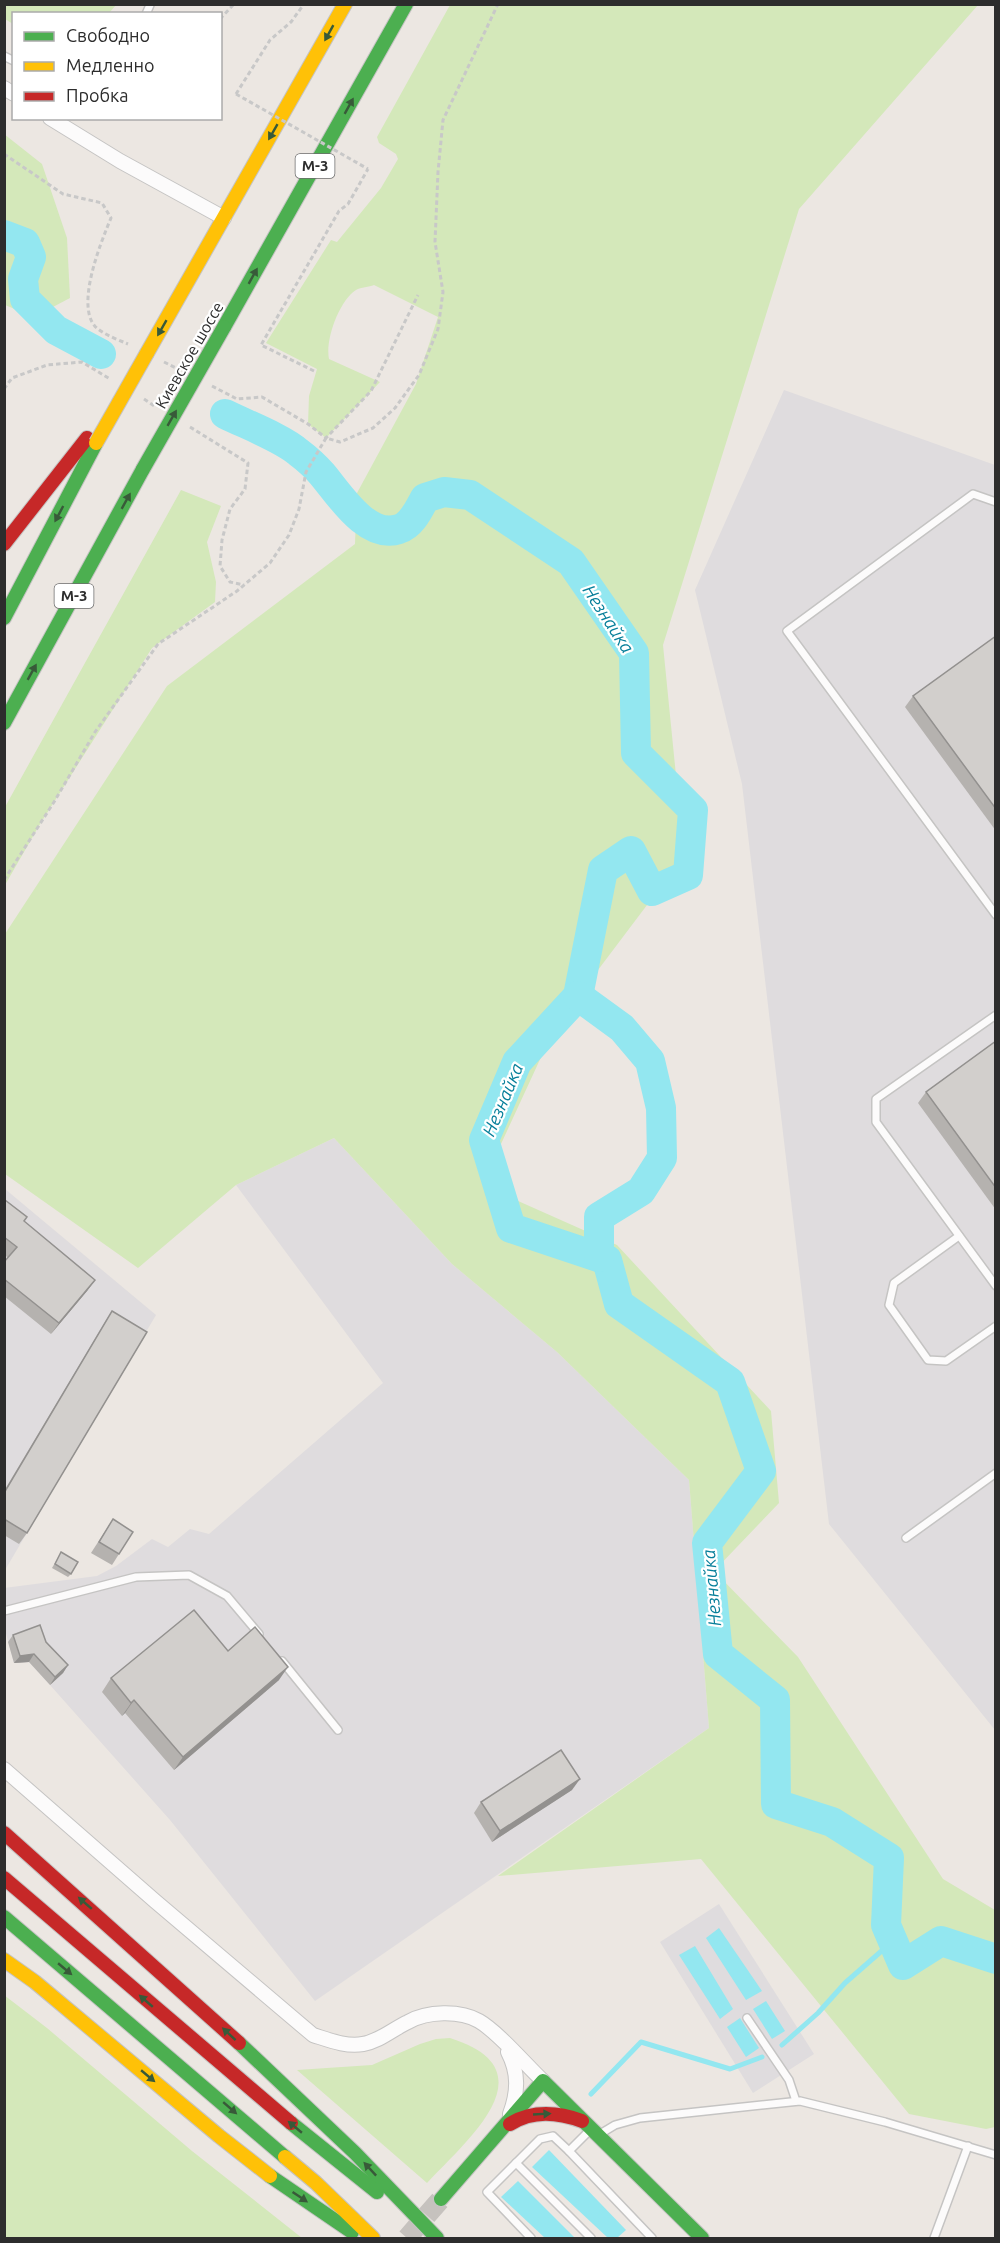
<svg xmlns="http://www.w3.org/2000/svg" width="1000" height="2243" viewBox="0 0 1000 2243" font-family="Ubuntu,sans-serif">
  <style>
    .industrial { fill: #dfdcde }
    .green { fill: #d4e8ba }
    .water { fill: #93e7f0 }
    .lines { fill: none; stroke-linecap: round; stroke-linejoin: round }
    .stream { stroke: #93e7f0; stroke-width: 5 }
    .river { stroke: #93e7f0; stroke-width: 30 }
    .secondary-tunnel { stroke: #c6c2be; stroke-width: 20; stroke-dasharray: 20 10; stroke-linecap: butt }
    .lane-casing { stroke: #c5c4c3; stroke-width: 10 }
    .street-casing { stroke: #c5c4c3; stroke-width: 16 }
    .fast-casing { stroke: #c5c4c3; stroke-width: 16 }
    .slow-casing { stroke: #c5c4c3; stroke-width: 16 }
    .jam-casing { stroke: #c5c4c3; stroke-width: 16 }
    .path { stroke: #c8c8c8; stroke-width: 3; stroke-dasharray: 4.5 3; stroke-linecap: butt }
    .lane { stroke: #fcfbfb; stroke-width: 7 }
    .street { stroke: #fcfbfb; stroke-width: 14 }
    .fast { stroke: #4caf50; stroke-width: 14 }
    .slow { stroke: #ffc107; stroke-width: 14 }
    .jam { stroke: #c62828; stroke-width: 14 }
    .fast-bridge-casing { stroke: #c6c4c3; stroke-width: 16; stroke-linecap: butt }
    .slow-bridge-casing { stroke: #c6c4c3; stroke-width: 16; stroke-linecap: butt }
    .path-bridge { stroke: #c8c8c8; stroke-width: 3; stroke-dasharray: 4.5 3; stroke-linecap: butt }
    .fast-bridge { stroke: #4caf50; stroke-width: 14 }
    .slow-bridge { stroke: #ffc107; stroke-width: 14 }
    .wall { fill: #b5b2af }
    .shaded-wall { fill: #93918f }
    .building { fill: #d2cfcc; stroke: #93918f; stroke-width: 1.5 }
    .oneway { fill: #385a39 }
    .labels { text-anchor: middle; stroke-width: 4.5; stroke-linejoin: round; paint-order: stroke }
    .shield { fill: #fff; stroke: #6c6c6c; stroke-width: 1.5 }
    .shield-label { font-size: 15px; font-weight: bold; fill: #2d2d2d }
    .street-label { font-size: 16px; fill: #2d2d2d; stroke: #fff }
    .water-label { font-size: 18px; font-style: italic; fill: #077f9a; stroke: #fff }
  </style>
  <rect width="100%" height="100%" fill="#ece7e2"/>
  <g class="industrial">
    <polygon points="784,390 995,465 995,1730 829,1524 742,784 695,590"/>
    <polygon points="334,1138 452,1264 557,1352 689,1480 709,1728 315,2001 170,1820 50,1685 29,1662 14,1663 5,1630 4,1588 97,1576 116,1566 152,1539 168,1547 190,1529 209,1534 383,1383 236,1185"/>
    <polygon points="5,1189 156,1315 5,1570"/>
    <polygon points="719,1904 814,2054 753,2093 660,1942"/>
  </g>
  <g class="green">
    <polygon points="5,4 116,4 116,5 109,13 14,14 13,24 5,19"/>
    <path d="M 450,5 L 978,5 L 799,209 L 663,645 L 684,856 L 555,1027 L 482,1185 L 617,1245 L 771,1411 L 779,1503 L 714,1571 L 798,1657 L 943,1879 L 995,1910 L 995,2127 L 986,2129 L 909,2114 L 701,1859 L 498,1876 L 709,1728 L 689,1480 L 557,1352 L 452,1264 L 334,1138 L 236,1185 L 138,1268 L 5,1174 L 5,934 L 167,686 L 355,544 L 357,493 L 416,384 L 438,317 L 374,285 C 369,287 361,287 356,290 C 339,301 325,340 329,359 L 380,382 L 326,438 L 308,424 L 309,396 L 317,369 L 266,343 L 331,240 L 337,242 L 381,188 L 398,159 L 396,154 L 379,143 L 377,137 Z"/>
    <polygon points="4,134 42,164 67,238 70,298 34,317 5,305"/>
    <polygon points="181,490 221,506 207,542 216,582 215,602 152,648 40,824 5,885 5,807"/>
    <polygon points="4,1995 47,2028 192,2151 302,2238 5,2238"/>
    <path d="M 450,2038 C 552,2070 468,2139 427,2183 L 297,2070 L 372,2065 L 420,2044 L 436,2039 Z"/>
  </g>
  <g class="water">
    <polygon points="719,1928 762,1991 746,2000 706,1938"/>
    <polygon points="695,1946 733,2009 720,2019 679,1955"/>
    <polygon points="766,2001 785,2031 772,2039 753,2009"/>
    <polygon points="740,2018 759,2048 746,2057 727,2027"/>
    <polygon points="549,2150 626,2230 617,2238 608,2238 532,2167"/>
    <polygon points="518,2181 575,2238 545,2238 501,2197"/>
  </g>
  <g class="lines">
    <g class="stream">
      <polyline points="782,2045 818,2013 845,1983 893,1941"/>
      <polyline points="591,2094 641,2042 730,2069 762,2057"/>
    </g>
    <g class="river">
      <polyline points="4,235 25,243 31,257 23,279 25,299 56,330 101,354"/>
      <path d="M 225,414 C 245,424 282,438 298,452 C 306,458 315,466 322,474 C 339,494 367,540 399,529 C 412,525 419,509 425,498 L 444,492 L 470,495 L 571,562 L 634,653 L 636,753 L 693,810 L 688,875 L 652,891 L 631,851 L 603,870 L 578,996 L 517,1062 L 484,1140 L 511,1228 L 607,1260 L 619,1304 L 730,1382 L 761,1471 L 707,1543 L 718,1654 L 775,1700 L 776,1804 L 832,1822 L 889,1858 L 886,1925 L 903,1965 L 941,1941 L 996,1959"/>
      <polyline points="578,996 622,1028 650,1061 661,1108 662,1158 641,1191 599,1217 599,1257"/>
    </g>
    <polyline class="secondary-tunnel" points="407,2238 441,2199"/>
    <defs>
      <g id="lane">
        <polyline points="146,14 150,5"/>
        <polyline points="4,56 14,61"/>
        <polyline points="996,502 973,494 787,631 996,915"/>
        <polyline points="996,1015 876,1099 876,1122 996,1286"/>
        <polyline points="959,1236 894,1283 889,1305 928,1360 946,1361 996,1326"/>
        <polyline points="906,1538 996,1473"/>
        <polyline points="4,1611 136,1577 189,1575 227,1596 259,1634"/>
        <polyline points="282,1661 338,1730"/>
        <polyline points="747,2018 789,2080 796,2101"/>
        <polyline points="590,2130 569,2151 652,2238"/>
        <polyline points="600,2134 615,2125 640,2118 800,2101 885,2122 996,2155"/>
        <polyline points="516,2163 591,2238"/>
        <polyline points="531,2238 487,2192 540,2139 553,2136 569,2151"/>
        <polyline points="934,2238 968,2146"/>
      </g>
      <g id="street">
        <polyline points="4,88 14,94"/>
        <polyline points="50,118 120,161 224,218"/>
        <path d="M 4,1769 L 155,1901 L 313,2035 C 329,2040 346,2047 363,2044 C 380,2041 393,2029 408,2022 C 427,2011 460,2010 479,2021 C 498,2032 526,2065 543,2081"/>
        <path d="M 508,2052 C 519,2073 518,2092 510,2114"/>
      </g>
      <g id="fast">
        <polyline points="224,327 406,4"/>
        <polyline points="4,618 96,443"/>
        <polyline points="4,723 143,469"/>
        <polyline points="4,1917 285,2157"/>
        <polyline points="239,2043 355,2153 437,2238"/>
        <polyline points="291,2123 377,2192"/>
        <polyline points="270,2176 352,2232"/>
        <polyline points="441,2199 543,2081 702,2238"/>
      </g>
      <g id="slow">
        <polyline points="147,353 345,4"/>
        <polyline points="4,1960 35,1982 219,2136 270,2176"/>
        <polyline points="285,2157 316,2183 373,2238"/>
      </g>
      <g id="jam">
        <polyline points="4,544 87,438"/>
        <polyline points="4,1833 239,2043"/>
        <polyline points="4,1878 291,2123"/>
        <path d="M 510,2124 C 533,2110 557,2112 582,2121"/>
      </g>
    </defs>
    <use href="#lane" class="lane-casing"/>
    <use href="#street" class="street-casing"/>
    <use href="#fast" class="fast-casing"/>
    <use href="#slow" class="slow-casing"/>
    <use href="#jam" class="jam-casing"/>
    <g class="path">
      <polyline points="220,19 234,4"/>
      <polyline points="236,94 270,40 291,22 304,4"/>
      <path d="M 4,154 L 63,194 L 102,203 L 111,218 C 101,242 73,310 98,329 C 107,336 119,340 128,344"/>
      <polyline points="164,362 176,368"/>
      <polyline points="314,371 261,345 339,211 348,204 368,169"/>
      <polyline points="212,386 237,399 262,397 308,424 326,438 371,391 418,295"/>
      <polyline points="4,389 12,378 47,365 82,362 110,379"/>
      <polyline points="144,399 156,407"/>
      <polyline points="190,427 248,463 245,489 230,509 222,540 220,566 230,582 244,585"/>
      <polyline points="4,880 54,802 95,732 158,644 237,591 270,563 289,535 299,509 306,472 326,438 340,442 373,428 395,408 419,375 438,329 443,292 435,242 438,172 443,120 498,4"/>
    </g>
    <use href="#lane" class="lane"/>
    <use href="#street" class="street"/>
    <use href="#fast" class="fast"/>
    <use href="#slow" class="slow"/>
    <use href="#jam" class="jam"/>
    <defs>
      <polyline id="fast-bridge" points="143,469 224,327"/>
      <polyline id="slow-bridge" points="96,443 147,353"/>
    </defs>
    <use href="#fast-bridge" class="fast-bridge-casing"/>
    <use href="#slow-bridge" class="slow-bridge-casing"/>
    <polyline class="path-bridge" points="236,94 368,169"/>
    <use href="#fast-bridge" class="fast-bridge"/>
    <use href="#slow-bridge" class="slow-bridge"/>
  </g>
  <g class="wall">
    <polygon points="996,636 996,831 905,707 913,696"/>
    <polygon points="996,1041 996,1210 918,1103 926,1092"/>
    <polygon points="4,1201 24,1221 95,1280 87,1291 51,1334 4,1296 4,1262 8,1258 4,1254"/>
    <polygon points="112,1311 27,1533 19,1544 4,1535 4,1491 105,1322"/>
    <polygon points="113,1519 119,1554 112,1565 91,1553"/>
    <polygon points="59,1556 71,1574 68,1577 52,1568"/>
    <polygon points="13,1635 46,1642 68,1665 63,1673 50,1685 29,1662 14,1663 8,1642"/>
    <polygon points="228,1651 279,1680 174,1770 125,1713 122,1716 102,1692 111,1678"/>
    <polygon points="572,1790 492,1842 474,1813 481,1802"/>
  </g>
  <g class="shaded-wall">
    <polygon points="95,1280 87,1291 51,1334 59,1323"/>
    <polygon points="34,1654 29,1662 14,1663 20,1656"/>
    <polygon points="68,1665 63,1673 50,1685 55,1677"/>
    <polygon points="288,1667 279,1680 174,1770 183,1757"/>
    <polygon points="134,1700 125,1713 122,1716 131,1703"/>
    <polygon points="580,1779 572,1790 492,1842 500,1831"/>
  </g>
  <g class="building">
    <polygon points="996,636 996,809 913,696"/>
    <polygon points="996,1041 996,1188 926,1092"/>
    <polygon points="5,1200 27,1217 24,1221 95,1280 59,1323 4,1279 4,1262 17,1247 4,1237"/>
    <polygon points="112,1311 147,1332 27,1533 4,1519 4,1493"/>
    <polygon points="113,1519 133,1532 119,1554 99,1542"/>
    <polygon points="61,1552 78,1562 71,1574 55,1564"/>
    <polygon points="194,1610 228,1651 255,1627 288,1667 183,1757 134,1700 131,1703 111,1678"/>
    <polygon points="40,1625 46,1642 68,1665 55,1677 34,1654 20,1656 13,1635"/>
    <polygon points="561,1750 580,1779 500,1831 481,1802"/>
  </g>
  <defs><path id="oneway-solid" d="M-6-.8H1V-3.2L6.5 0L1 3.2V.8H-6Z" transform="scale(1.5)"/></defs>
  <g class="oneway">
    <use href="#oneway-solid" transform="translate(329 33) rotate(119)"/>
    <use href="#oneway-solid" transform="translate(349 106) rotate(-61)"/>
    <use href="#oneway-solid" transform="translate(273 132) rotate(120)"/>
    <use href="#oneway-solid" transform="translate(253 276) rotate(-61)"/>
    <use href="#oneway-solid" transform="translate(162 328) rotate(120)"/>
    <use href="#oneway-solid" transform="translate(172 418) rotate(-60)"/>
    <use href="#oneway-solid" transform="translate(126 501) rotate(-61)"/>
    <use href="#oneway-solid" transform="translate(59 514) rotate(118)"/>
    <use href="#oneway-solid" transform="translate(32 672) rotate(-61)"/>
    <use href="#oneway-solid" transform="translate(85 1903) rotate(-139)"/>
    <use href="#oneway-solid" transform="translate(65 1969) rotate(40)"/>
    <use href="#oneway-solid" transform="translate(146 2001) rotate(-139)"/>
    <use href="#oneway-solid" transform="translate(229 2034) rotate(-137)"/>
    <use href="#oneway-solid" transform="translate(148 2076) rotate(40)"/>
    <use href="#oneway-solid" transform="translate(230 2108) rotate(41)"/>
    <use href="#oneway-solid" transform="translate(542 2114) rotate(-3)"/>
    <use href="#oneway-solid" transform="translate(295 2127) rotate(-140)"/>
    <use href="#oneway-solid" transform="translate(370 2169) rotate(-133)"/>
    <use href="#oneway-solid" transform="translate(300 2197) rotate(34)"/>
  </g>
  <g class="labels">
    <g class="shield">
      <rect x="295.5" y="154" width="39" height="24" rx="4.5"/>
      <rect x="54.5" y="584" width="39" height="24" rx="4.5"/>
    </g>
    <g class="shield-label">
      <text x="315" y="171">М-3</text>
      <text x="74" y="601">М-3</text>
    </g>
    <g class="street-label">
      <text transform="translate(189 355) rotate(-60)" y="6">Киевское шоссе</text>
    </g>
    <g class="water-label">
      <text transform="translate(608 619) rotate(57)" y="6">Незнайка</text>
      <text transform="translate(503 1100) rotate(-67)" y="6">Незнайка</text>
      <text transform="translate(712 1588) rotate(-95)" y="6">Незнайка</text>
    </g>
  </g>
  <rect width="1000" height="2243" fill="none" stroke="#2d2d2d" stroke-width="12"/>
  <rect x="12" y="12" width="210" height="108" fill="#ffffff" stroke="#ababab" stroke-width="1.5"/>
  <rect x="24" y="32" width="30" height="9" fill="#4caf50" stroke="#ababab" stroke-width="1.5"/>
  <text x="66" y="42" font-size="18" fill="#2d2d2d">Свободно</text>
  <rect x="24" y="62" width="30" height="9" fill="#ffc107" stroke="#ababab" stroke-width="1.5"/>
  <text x="66" y="72" font-size="18" fill="#2d2d2d">Медленно</text>
  <rect x="24" y="92" width="30" height="9" fill="#c62828" stroke="#ababab" stroke-width="1.5"/>
  <text x="66" y="102" font-size="18" fill="#2d2d2d">Пробка</text>
</svg>
